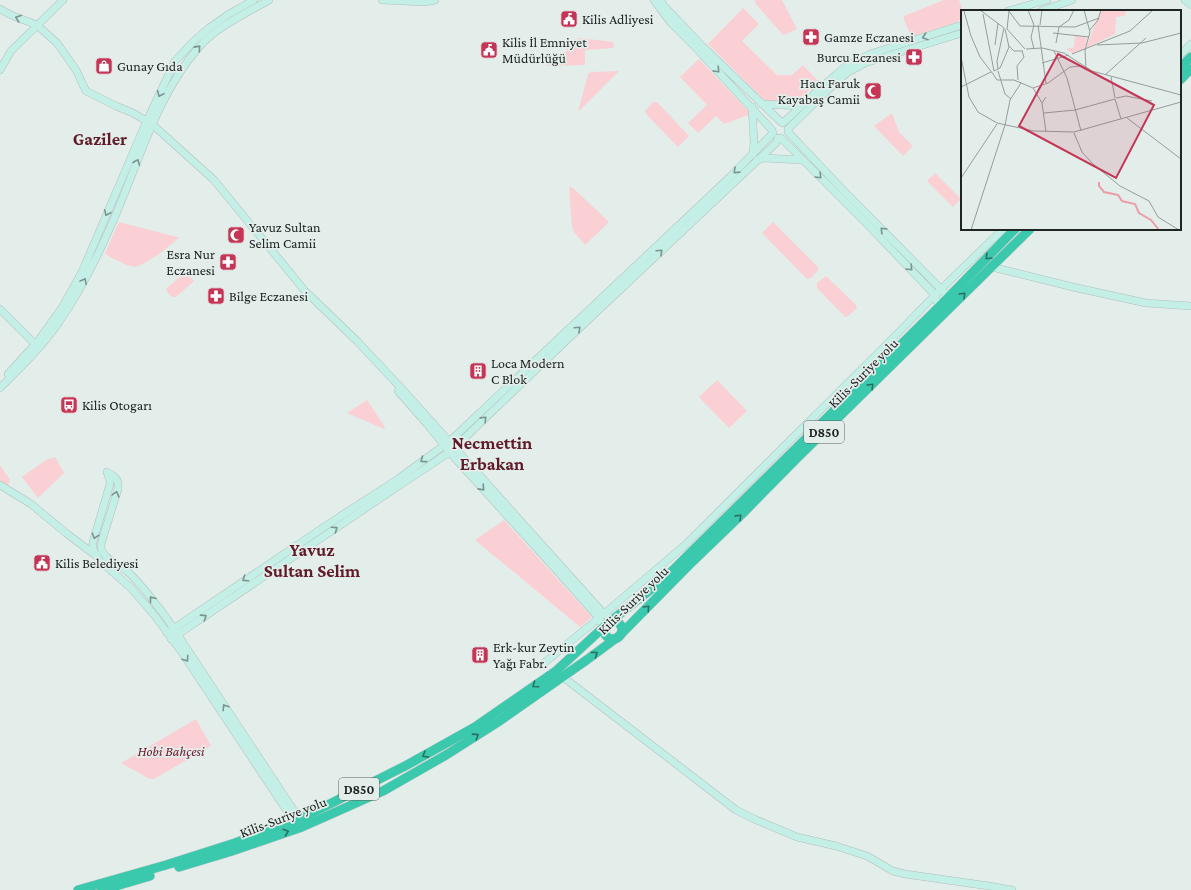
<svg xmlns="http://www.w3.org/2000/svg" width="1191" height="890" viewBox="0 0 1191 890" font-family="'Crimson Pro',serif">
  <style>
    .green { fill: #fad0d4 }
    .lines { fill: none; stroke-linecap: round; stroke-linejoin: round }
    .secondary-casing { stroke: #b3bebb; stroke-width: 8 }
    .highway-casing { stroke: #c9caca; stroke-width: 10 }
    .secondary { stroke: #c4efe7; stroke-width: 7 }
    .highway { stroke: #3bc9ae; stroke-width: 9 }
    .oneway { stroke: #7a948f }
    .oneway2 { stroke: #2c6e62 }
    .labels { text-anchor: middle; stroke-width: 3.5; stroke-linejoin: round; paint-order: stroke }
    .shield { fill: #e3eeeb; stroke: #5a615f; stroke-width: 1 }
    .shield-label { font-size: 13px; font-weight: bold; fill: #202423 }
    .poi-label { font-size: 14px; fill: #202423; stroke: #e3eeeb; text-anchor: start }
    .street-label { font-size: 14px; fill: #202423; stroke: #e3eeeb }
    .park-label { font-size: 14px; font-style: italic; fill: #6f152b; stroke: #e3eeeb }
    .district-label { font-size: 18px; font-weight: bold; fill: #601a28; stroke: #e3eeeb }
    .inset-river { fill: none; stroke: #ec9ea7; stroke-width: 2 }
    .inset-road { fill: none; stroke: #959d9b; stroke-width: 1 }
    .view { fill: #c53556; fill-opacity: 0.15; stroke: #c53556; stroke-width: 2 }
    .inset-edge { fill: none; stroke: #202423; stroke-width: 2 }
  </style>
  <rect width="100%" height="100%" fill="#e3eeeb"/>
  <g class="green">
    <polygon points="755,0 782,0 797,29 783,35 755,3"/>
    <path d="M 944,0 L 959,0 L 963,11 L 962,11 C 962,16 962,19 957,22 L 914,36 L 911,35 L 904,20 L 904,16 Z"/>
    <polygon points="743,8 759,24 742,41 777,75 792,75 803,65 819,82 796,102 765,101 708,44"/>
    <polygon points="581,38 613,42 614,48 585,50 585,65 547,66 548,58 567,51 563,42"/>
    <polygon points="699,59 751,114 724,124 716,116 698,133 688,123 707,105 680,77"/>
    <polygon points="618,71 618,72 578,112 588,74 591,72"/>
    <polygon points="653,102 657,102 689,136 678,147 646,114 645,111"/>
    <polygon points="892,113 899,132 913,146 903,156 874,126"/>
    <polygon points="935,173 961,199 953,207 927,181"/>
    <polygon points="569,187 572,187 608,221 608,223 585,245 574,232 572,227"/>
    <polygon points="119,222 177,237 179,238 159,254 143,264 135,267 127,265 110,257 105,253"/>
    <polygon points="773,222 818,267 818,270 811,278 807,279 762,233"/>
    <polygon points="185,272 194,281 176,297 172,297 167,292 166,289"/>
    <polygon points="826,276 856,305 857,308 847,317 845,317 817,288 817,283"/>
    <polygon points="717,380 747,411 729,428 699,397"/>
    <polygon points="367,400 385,427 384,429 347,413"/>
    <polygon points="55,457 64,473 38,498 22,477 46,460"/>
    <polygon points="0,465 10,480 8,486 0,481"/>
    <polygon points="504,520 592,617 580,627 475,540"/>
    <polygon points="196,719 211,746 154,779 150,779 121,763"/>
  </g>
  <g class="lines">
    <defs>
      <g id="secondary">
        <polyline points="382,0 425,2 435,0"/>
        <polyline points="654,0 671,23 699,51 772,130"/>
        <polyline points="660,0 665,7 702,46 781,122"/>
        <polyline points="1185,0 1191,5"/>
        <polyline points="0,9 11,15 37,25 57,43 62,50 76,70 86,91 116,106 133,113 153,125 214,180 305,291 357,341 402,389 604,614 617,622"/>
        <polyline points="1008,11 1047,0"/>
        <polyline points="1041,11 1072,0"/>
        <polyline points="1180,55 1191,44"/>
        <polyline points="0,70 11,51 63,0"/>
        <polyline points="761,104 801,106"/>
        <polyline points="752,107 754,142 753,154"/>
        <polyline points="783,123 825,84 845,67 856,61 870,54 962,25"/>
        <polyline points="788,129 829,89 847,73 865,63 962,33"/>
        <polyline points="788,132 842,189 941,289 945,293 951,295"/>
        <polyline points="781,138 870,227 935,295 939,307"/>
        <polyline points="757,160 764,158 802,160"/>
        <polyline points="992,267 1077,288 1146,303 1191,306"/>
        <polyline points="0,309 35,344"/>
        <polyline points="8,374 38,341 63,306 82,272 145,125 175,61 194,41 209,28 229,14 254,0"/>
        <path d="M 0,388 C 20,368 41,348 57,325 C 75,299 91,270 104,241 C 135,178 152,100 199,47 C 216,27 247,13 269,0"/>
        <polyline points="398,391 427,424 453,456 551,564 599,618 605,631"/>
        <path d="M 107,472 C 115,476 119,479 118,489 L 101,544 C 99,557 119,565 128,572 C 143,586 156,604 168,620 L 294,811 L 304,817"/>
        <path d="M 107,472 L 110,481 L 110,484 L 93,542 C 92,550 95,554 99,560 L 131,588 L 155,616 L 183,654 L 287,811 L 288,818 L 286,824"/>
        <polyline points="0,485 31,504 66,533 95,555 96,554"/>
        <polyline points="604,614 685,545 896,335 935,295 1003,229"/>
        <polyline points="167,633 327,525 398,479 450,441 731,176 773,133"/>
        <polyline points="171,639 400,485 450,452 570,337 776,143 778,138"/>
        <polyline points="544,663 599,618"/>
        <polyline points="563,677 736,810 754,819 797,837 836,846 867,856 893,871 905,874 989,886 1012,890"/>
      </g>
      <g id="highway">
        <polyline points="1180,68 1191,57"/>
        <polyline points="1180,80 1191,69"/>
        <circle cx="613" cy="630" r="9"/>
        <polyline points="179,867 232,851 302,827 383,791 446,755 498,722 588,659 619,636 689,565 742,514 796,459 1030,229"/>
        <polyline points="78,890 166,865 235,843 304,817 407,765 475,727 556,671 607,624 664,579 939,307 1015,229"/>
        <polyline points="102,890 150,876"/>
      </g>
    </defs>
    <use href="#secondary" class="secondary-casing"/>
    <use href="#highway" class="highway-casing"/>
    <use href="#secondary" class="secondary"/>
    <use href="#highway" class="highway"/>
  </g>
  <defs><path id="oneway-chevron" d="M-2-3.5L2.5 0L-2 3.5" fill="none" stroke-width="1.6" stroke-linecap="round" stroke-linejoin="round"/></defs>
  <g class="oneway">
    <use href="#oneway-chevron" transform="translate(18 18) rotate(-160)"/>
    <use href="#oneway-chevron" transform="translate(925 37) rotate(162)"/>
    <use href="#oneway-chevron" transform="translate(198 48) rotate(-48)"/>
    <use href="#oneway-chevron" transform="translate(717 70) rotate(47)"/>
    <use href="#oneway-chevron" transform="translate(160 94) rotate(114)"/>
    <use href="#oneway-chevron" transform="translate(137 162) rotate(-68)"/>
    <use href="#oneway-chevron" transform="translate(736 171) rotate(136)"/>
    <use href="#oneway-chevron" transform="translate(819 176) rotate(45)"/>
    <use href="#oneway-chevron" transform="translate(107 213) rotate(114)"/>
    <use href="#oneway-chevron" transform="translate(883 230) rotate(-135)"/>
    <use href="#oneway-chevron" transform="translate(660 252) rotate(-43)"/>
    <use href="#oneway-chevron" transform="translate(910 268) rotate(46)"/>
    <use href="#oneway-chevron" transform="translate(84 281) rotate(-62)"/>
    <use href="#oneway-chevron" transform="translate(578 329) rotate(-43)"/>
    <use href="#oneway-chevron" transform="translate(484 419) rotate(-44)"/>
    <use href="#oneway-chevron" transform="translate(423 460) rotate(144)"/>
    <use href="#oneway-chevron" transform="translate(482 488) rotate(48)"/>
    <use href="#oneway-chevron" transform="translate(116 494) rotate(-74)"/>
    <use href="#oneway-chevron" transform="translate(335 529) rotate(-34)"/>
    <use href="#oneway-chevron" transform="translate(95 536) rotate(107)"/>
    <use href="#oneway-chevron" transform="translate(245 579) rotate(146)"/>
    <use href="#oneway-chevron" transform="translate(152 599) rotate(-128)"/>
    <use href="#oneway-chevron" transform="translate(204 617) rotate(-33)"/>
    <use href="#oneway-chevron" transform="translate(186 659) rotate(56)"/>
    <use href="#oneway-chevron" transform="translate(225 707) rotate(-123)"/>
  </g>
  <g class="oneway2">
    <use href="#oneway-chevron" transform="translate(988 257) rotate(134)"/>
    <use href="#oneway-chevron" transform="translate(963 295) rotate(-45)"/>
    <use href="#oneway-chevron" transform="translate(871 386) rotate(-45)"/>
    <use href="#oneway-chevron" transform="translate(739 517) rotate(-44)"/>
    <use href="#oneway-chevron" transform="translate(647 608) rotate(-46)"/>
    <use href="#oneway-chevron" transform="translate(595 654) rotate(-36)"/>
    <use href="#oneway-chevron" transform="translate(535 685) rotate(145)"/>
    <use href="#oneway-chevron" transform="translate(476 736) rotate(-33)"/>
    <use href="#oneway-chevron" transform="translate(425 755) rotate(151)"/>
    <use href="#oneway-chevron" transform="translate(286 832) rotate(-19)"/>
  </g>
  <defs>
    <symbol id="civic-square" viewBox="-11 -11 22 22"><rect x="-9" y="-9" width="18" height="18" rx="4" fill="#c53556" stroke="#e3eeeb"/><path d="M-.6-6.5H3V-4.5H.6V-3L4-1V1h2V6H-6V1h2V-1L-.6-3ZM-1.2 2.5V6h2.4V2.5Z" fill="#fff"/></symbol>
    <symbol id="pharmacy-square" viewBox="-11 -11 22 22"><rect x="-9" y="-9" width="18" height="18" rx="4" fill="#c53556" stroke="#e3eeeb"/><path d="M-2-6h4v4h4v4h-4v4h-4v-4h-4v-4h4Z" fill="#fff"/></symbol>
    <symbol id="shop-square" viewBox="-11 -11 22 22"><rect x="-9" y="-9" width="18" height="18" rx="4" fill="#c53556" stroke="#e3eeeb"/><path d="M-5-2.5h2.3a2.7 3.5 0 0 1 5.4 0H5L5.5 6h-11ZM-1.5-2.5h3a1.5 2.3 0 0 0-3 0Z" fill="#fff"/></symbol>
    <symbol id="mosque-square" viewBox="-11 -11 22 22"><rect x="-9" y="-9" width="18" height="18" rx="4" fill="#c53556" stroke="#e3eeeb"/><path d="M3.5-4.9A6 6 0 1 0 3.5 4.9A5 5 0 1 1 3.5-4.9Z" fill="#fff"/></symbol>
    <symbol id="building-square" viewBox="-11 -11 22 22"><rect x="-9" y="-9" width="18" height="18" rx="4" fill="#c53556" stroke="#e3eeeb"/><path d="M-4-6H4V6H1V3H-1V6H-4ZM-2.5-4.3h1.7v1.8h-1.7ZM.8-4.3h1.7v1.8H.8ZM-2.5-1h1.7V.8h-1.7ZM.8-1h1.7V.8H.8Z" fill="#fff"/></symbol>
    <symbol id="bus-square" viewBox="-11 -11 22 22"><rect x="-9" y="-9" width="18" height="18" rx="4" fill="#c53556" stroke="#e3eeeb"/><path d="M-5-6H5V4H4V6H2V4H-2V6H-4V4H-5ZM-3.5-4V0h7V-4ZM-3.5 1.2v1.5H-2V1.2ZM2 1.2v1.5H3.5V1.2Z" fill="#fff"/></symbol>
  </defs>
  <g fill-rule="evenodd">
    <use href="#civic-square" x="559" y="9" width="20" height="20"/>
    <use href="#pharmacy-square" x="801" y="27" width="20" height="20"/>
    <use href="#civic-square" x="479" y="40" width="20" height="20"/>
    <use href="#pharmacy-square" x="904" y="47" width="20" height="20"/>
    <use href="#shop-square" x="94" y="56" width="20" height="20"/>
    <use href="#mosque-square" x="863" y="81" width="20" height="20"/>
    <use href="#mosque-square" x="226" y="225" width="20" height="20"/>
    <use href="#pharmacy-square" x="218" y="252" width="20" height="20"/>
    <use href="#pharmacy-square" x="206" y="286" width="20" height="20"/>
    <use href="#building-square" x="468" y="361" width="20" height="20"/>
    <use href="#bus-square" x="59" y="395" width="20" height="20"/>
    <use href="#civic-square" x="32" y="553" width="20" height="20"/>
    <use href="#building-square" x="470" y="645" width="20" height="20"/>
  </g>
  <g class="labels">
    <g class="shield">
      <rect x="804" y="421" width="40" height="22" rx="3"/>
      <rect x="339" y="778" width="40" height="22" rx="3"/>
    </g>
    <g class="shield-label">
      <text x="824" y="437">D850</text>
      <text x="359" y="794">D850</text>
    </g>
    <g class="poi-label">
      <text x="582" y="24">Kilis Adliyesi</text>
      <text x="824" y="42">Gamze Eczanesi</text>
      <text x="502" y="47">Kilis İl Emniyet<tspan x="502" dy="16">Müdürlüğü</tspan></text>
      <text x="901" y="62" text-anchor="end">Burcu Eczanesi</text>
      <text x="117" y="71">Gunay Gıda</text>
      <text x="860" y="88" text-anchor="end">Hacı Faruk<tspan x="860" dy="16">Kayabaş Camii</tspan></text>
      <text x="249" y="232">Yavuz Sultan<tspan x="249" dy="16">Selim Camii</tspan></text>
      <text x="215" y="259" text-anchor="end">Esra Nur<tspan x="215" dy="16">Eczanesi</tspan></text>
      <text x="229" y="301">Bilge Eczanesi</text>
      <text x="491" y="368">Loca Modern<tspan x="491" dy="16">C Blok</tspan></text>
      <text x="82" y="410">Kilis Otogarı</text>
      <text x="55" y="568">Kilis Belediyesi</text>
      <text x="493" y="652">Erk-kur Zeytin<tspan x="493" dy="16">Yağı Fabr.</tspan></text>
    </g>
    <g class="street-label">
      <text transform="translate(863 373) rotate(-45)" y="5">Kilis-Suriye yolu</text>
      <text transform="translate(633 600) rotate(-44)" y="5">Kilis-Suriye yolu</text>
      <text transform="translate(283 817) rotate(-21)" y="5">Kilis-Suriye yolu</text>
    </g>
    <g class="park-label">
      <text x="171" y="756">Hobi Bahçesi</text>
    </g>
    <g class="district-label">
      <text x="100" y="145">Gaziler</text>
      <text x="492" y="449">Necmettin<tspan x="492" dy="21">Erbakan</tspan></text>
      <text x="312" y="556">Yavuz<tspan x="312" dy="21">Sultan Selim</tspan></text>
    </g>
  </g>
  <g transform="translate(961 10)">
    <rect width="220" height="220" fill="#e3eeeb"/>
    <path d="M 140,0 L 174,1 L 165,1 L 163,6 L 155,7 L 154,24 L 125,38 ZM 114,25 L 126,28 L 123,39 L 112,44 L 105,39 L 113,37 Z" fill="#fad0d4"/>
    <path class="inset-river" d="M 138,172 L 138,176 L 143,182 L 157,185 L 161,191 L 174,194 L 178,203 L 190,210 L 198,220"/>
    <path class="inset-road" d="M 19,0 L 43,18M 47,0 L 59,16 L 114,17 L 138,8M 67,0 L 73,15 L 70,27 L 73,39M 123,0 L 129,22 L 124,40M 3,1 L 10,26M 22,4 L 33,61M 77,15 L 85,73M 79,15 L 81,0M 46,19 L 48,1M 46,19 L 64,39M 129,20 L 137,10 L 140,0M 92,23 L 128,27M 10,26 L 19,47 L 32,64M 95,33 L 98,17 L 108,10 L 113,0M 34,35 L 37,13M 136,35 L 181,33 L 220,23M 48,36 L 53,41 L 62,41M 65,39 L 81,38 L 103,43 L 131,61 L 220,85M 124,39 L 125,59M 93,41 L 106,68 L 120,121M 111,44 L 169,21 L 192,0M 0,47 L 8,87 L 17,102 L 36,113 L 73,121 L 113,122 L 220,92M 81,53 L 108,45M 37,59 L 36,51 L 43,18M 33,61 L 39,58 L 48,37 L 44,19M 37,61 L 44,84 L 50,89M 32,64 L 36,70 L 53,70 L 72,78 L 87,73 L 109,57 L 120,56M 144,65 L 185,28M 150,67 L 154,88M 57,70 L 56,56 L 63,47 L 61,41M 0,77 L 30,62M 72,78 L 81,93M 85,87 L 81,93 L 85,122M 155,88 L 165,86 L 191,91M 154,89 L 160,109M 83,103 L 114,100 L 154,89M 166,108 L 220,149M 44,115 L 49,90 L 60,73M 113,123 L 121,142 L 132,154 L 159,176 L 188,191 L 197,207 L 218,220M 0,168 L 36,114M 10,220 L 44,115"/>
    <path class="view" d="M 97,44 L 193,95 L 155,168 L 58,116 Z"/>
    <rect width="220" height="220" class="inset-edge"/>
  </g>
</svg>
